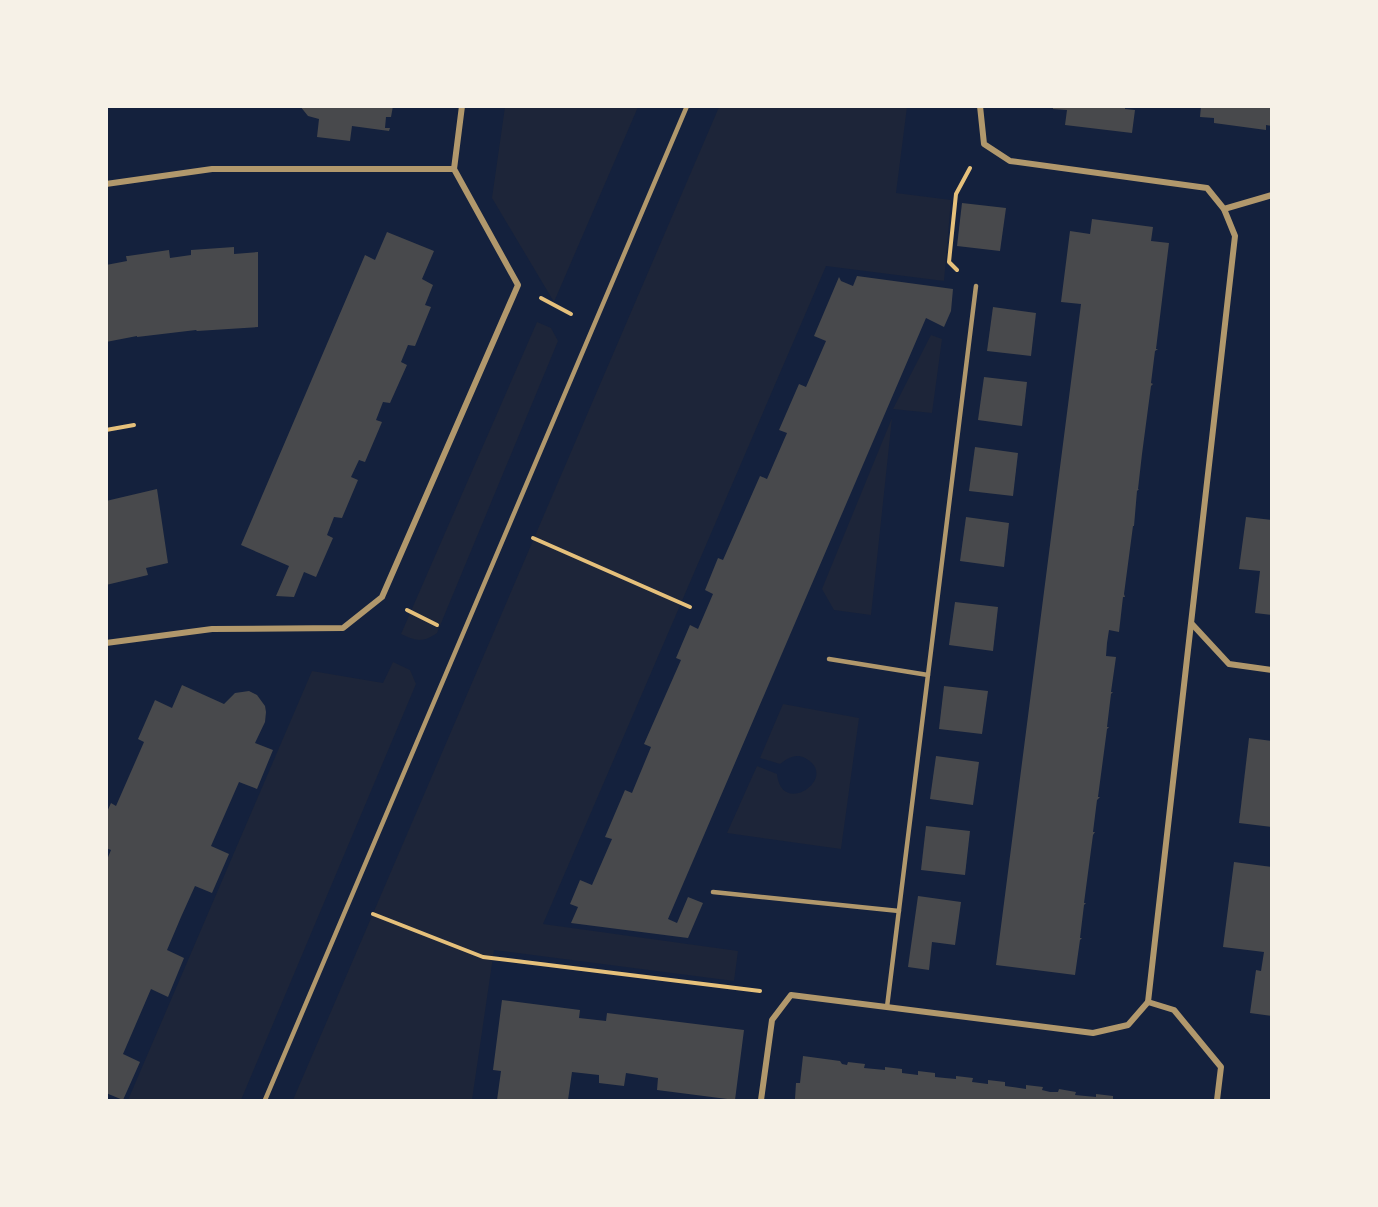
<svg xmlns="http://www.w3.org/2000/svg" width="1378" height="1207" viewBox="0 0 1378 1207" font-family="'Titillium Web',sans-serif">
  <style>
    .green { fill: #1d2539 }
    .building { fill: #48494c }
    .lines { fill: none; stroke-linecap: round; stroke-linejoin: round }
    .path { stroke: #e5c07b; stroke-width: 4 }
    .service { stroke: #b1986c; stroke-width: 4.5 }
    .minor { stroke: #b1986c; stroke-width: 6 }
  </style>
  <rect width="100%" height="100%" fill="#14213d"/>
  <g class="green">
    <polygon points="505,107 638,107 554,302 492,198"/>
    <polygon points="719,107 907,107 896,193 951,200 944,281 826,266 543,924 738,951 734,981 494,950 472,1100 293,1100"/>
    <path d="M 537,322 L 551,328 L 558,341 L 437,633 C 423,643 416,641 401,634 Z"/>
    <polygon points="931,335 942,339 932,413 893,409"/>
    <polygon points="892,418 871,615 834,610 822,589"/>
    <polygon points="393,662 410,670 416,684 241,1100 128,1100 312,671 383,683"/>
    <path d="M 783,704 L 859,718 L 841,849 L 727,833 L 757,766 L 777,774 C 781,818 841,777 805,758 C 795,753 788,758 780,764 L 760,758 Z"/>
  </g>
  <g class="building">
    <polygon points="300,106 393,106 391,117 386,117 385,128 390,128 389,131 352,126 350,141 317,137 319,119 308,116"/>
    <polygon points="1053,106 1125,106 1125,109 1135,110 1132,133 1065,125 1067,110 1053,109"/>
    <polygon points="1201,106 1272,106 1272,126 1266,125 1266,130 1214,123 1214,118 1200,117"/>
    <polygon points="962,203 1006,208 1000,251 957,246"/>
    <polygon points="1092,219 1153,227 1151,241 1169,243 1156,349 1158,349 1155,351 1151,383 1153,384 1151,386 1142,454 1138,489 1139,489 1137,491 1134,526 1133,526 1124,594 1125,597 1123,597 1119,632 1109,630 1107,643 1106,656 1116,657 1111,692 1113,692 1111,694 1107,727 1109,727 1107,729 1098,797 1100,797 1097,800 1093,832 1095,832 1093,835 1084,903 1086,903 1084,905 1080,938 1082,938 1080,940 1075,975 996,965 1081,304 1061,302 1070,231 1090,234"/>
    <polygon points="387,232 434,251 422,279 433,285 425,305 431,307 415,346 408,345 401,362 407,365 390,403 383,402 376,420 382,422 365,462 359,460 351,477 358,480 342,518 334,517 327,535 333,538 316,577 304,572 294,597 276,596 289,566 241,545 365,255 375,260"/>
    <polygon points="234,247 234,254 258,252 258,327 197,331 196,330 137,337 137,336 106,342 106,265 127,261 126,256 128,256 169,250 170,258 191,255 191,250"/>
    <polygon points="857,276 953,289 951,311 944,327 926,318 668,919 677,923 688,897 703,903 688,938 571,923 578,907 570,904 580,880 592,885 612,839 605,837 625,790 632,793 651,747 644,744 681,660 676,658 690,625 698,629 713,594 705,590 718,558 723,560 760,476 767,479 787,433 779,430 799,384 806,387 826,341 814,336 839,277 841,281 853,286"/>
    <polygon points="993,307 1036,313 1031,356 987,351"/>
    <polygon points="984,377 1027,382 1022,426 978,420"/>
    <polygon points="975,447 1018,453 1013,496 969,491"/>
    <polygon points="157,489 168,563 146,568 148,575 106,585 106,501"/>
    <polygon points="966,517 1009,523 1004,567 960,561"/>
    <polygon points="1246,517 1272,520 1272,615 1255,613 1260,571 1239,569"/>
    <polygon points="955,602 998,607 993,651 949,645"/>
    <polygon points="182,685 224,704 235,693 249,691 257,695 265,706 266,712 265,722 255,743 273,750 257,789 239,782 211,846 229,854 212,893 195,886 181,917 167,950 184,958 168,997 151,989 123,1054 140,1062 123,1100 106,1093 106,862 111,850 106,848 106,814 111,803 116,806 144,742 138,739 155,700 172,708"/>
    <polygon points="944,686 988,691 982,734 939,729"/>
    <polygon points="1249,738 1272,741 1272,827 1239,823"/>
    <polygon points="936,756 979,762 973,805 930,799"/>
    <polygon points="926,826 970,831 965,875 921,870"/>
    <polygon points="1234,862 1272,867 1272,1016 1250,1013 1256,970 1261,971 1264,952 1223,947"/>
    <polygon points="918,896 961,902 955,945 932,942 929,970 908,967"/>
    <polygon points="502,1000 580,1010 579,1018 606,1021 607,1013 744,1030 735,1100 657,1090 658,1078 626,1073 624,1086 599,1083 599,1075 572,1072 568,1100 497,1100 501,1071 493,1070"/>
    <polygon points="803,1056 840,1061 842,1064 847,1065 848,1062 865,1064 864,1068 885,1070 885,1067 902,1069 902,1073 918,1075 918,1071 935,1073 935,1077 945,1078 956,1079 956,1076 973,1078 972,1082 988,1084 988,1080 1005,1082 1005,1086 1026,1089 1026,1085 1043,1087 1042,1090 1050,1092 1058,1092 1059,1089 1076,1092 1075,1095 1096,1097 1096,1094 1113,1096 1113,1100 797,1100 795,1099 796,1083 800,1083"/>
  </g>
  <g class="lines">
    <g class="path">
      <polyline points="957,270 949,262 956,194 970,168"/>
      <polyline points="541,298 571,314"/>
      <polyline points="106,430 134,425"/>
      <polyline points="533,538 690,607"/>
      <polyline points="407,610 437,625"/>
      <polyline points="373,914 483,957 760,991"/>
    </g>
    <g class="service">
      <polyline points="829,659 928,675"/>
      <polyline points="713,892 899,911"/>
      <polyline points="887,1007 976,286"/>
      <polyline points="265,1100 687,106"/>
    </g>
    <g class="minor">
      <polyline points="980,106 984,144 1010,161 1207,188 1224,209 1235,236 1148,1002 1174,1010 1221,1067 1217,1100"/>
      <polyline points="106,184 212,169 454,169"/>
      <polyline points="1224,209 1272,195"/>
      <polyline points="1192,624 1229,664 1272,670"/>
      <polyline points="106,643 212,629 343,628 382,597 518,285 454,169 462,106"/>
      <polyline points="761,1100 772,1020 791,995 1093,1033 1128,1025 1148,1002"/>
    </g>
  </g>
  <rect width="1378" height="1207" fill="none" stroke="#f6f1e7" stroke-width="216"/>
</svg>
